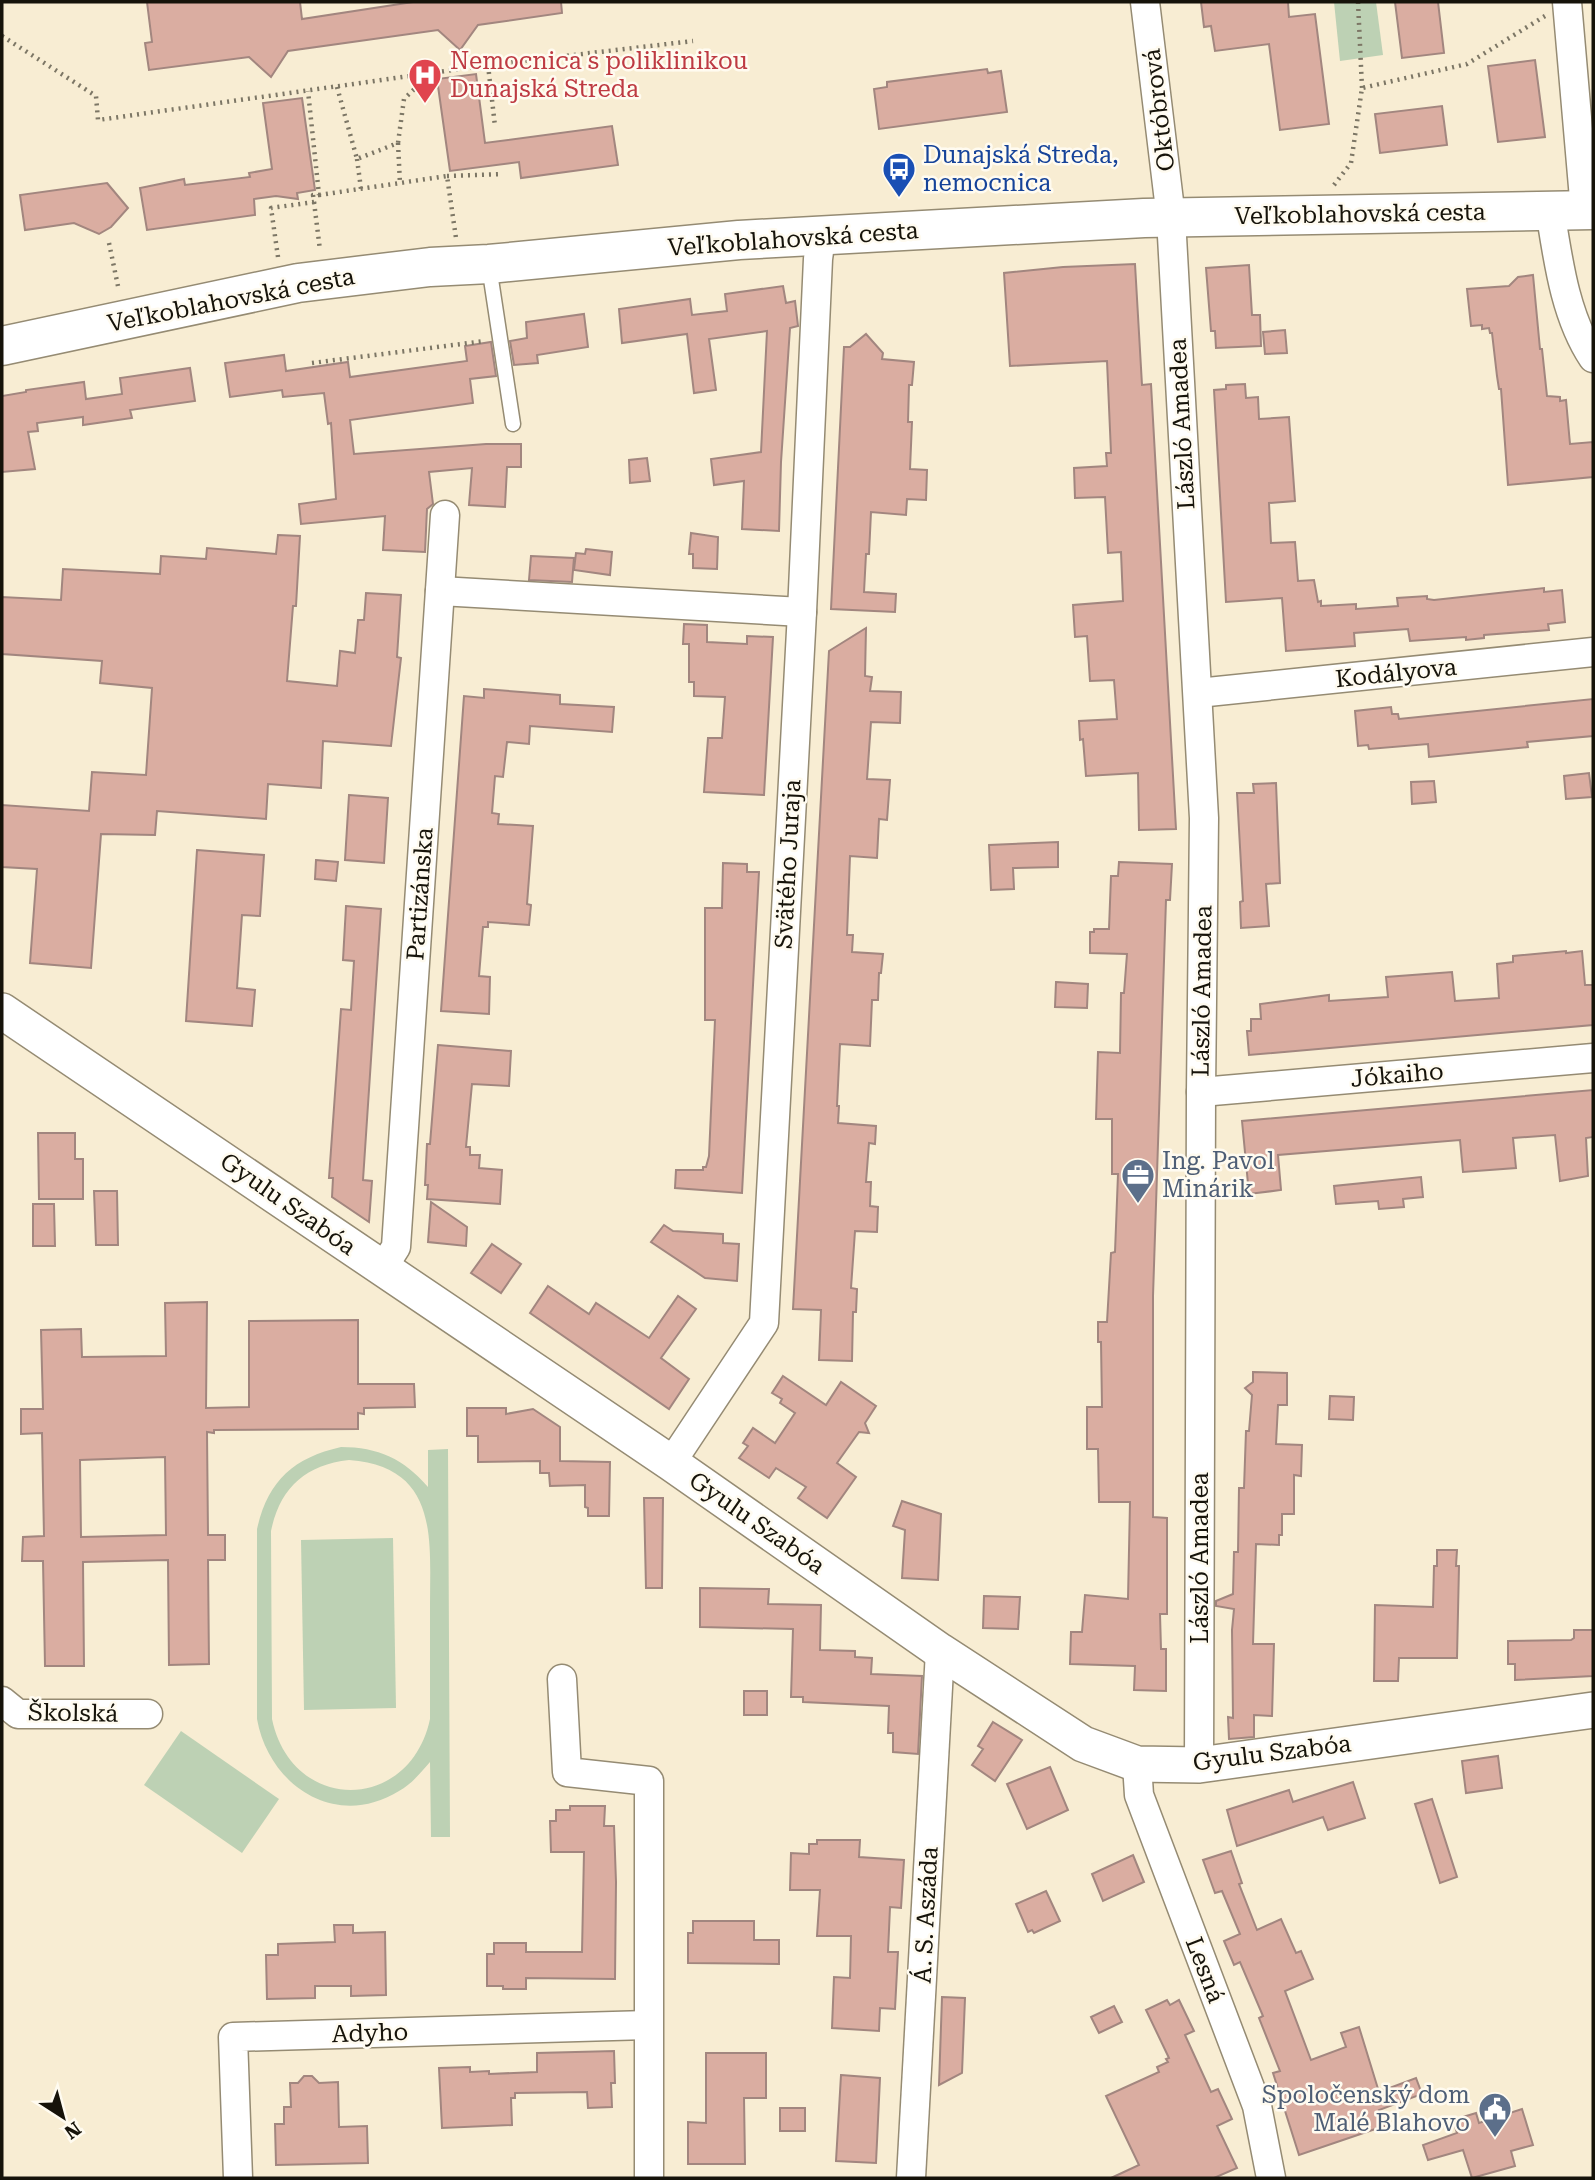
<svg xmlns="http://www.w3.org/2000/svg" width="1595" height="2180" viewBox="0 0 1595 2180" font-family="'Roboto Serif',serif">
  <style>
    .green { fill: #bdd1b4; fill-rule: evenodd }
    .building { fill: #daada1; stroke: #a2867f; stroke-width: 2; fill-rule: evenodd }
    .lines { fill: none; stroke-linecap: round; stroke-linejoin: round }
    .service-casing { stroke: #958b73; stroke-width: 17 }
    .minor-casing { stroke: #958b73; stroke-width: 31 }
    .tertiary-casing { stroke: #958b73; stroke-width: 38 }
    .secondary-casing { stroke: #958b73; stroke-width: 41 }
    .path { stroke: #7c7665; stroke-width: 4.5; stroke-dasharray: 2 5; stroke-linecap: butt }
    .service { stroke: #fff; stroke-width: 14 }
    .minor { stroke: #fff; stroke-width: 28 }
    .tertiary { stroke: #fff; stroke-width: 35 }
    .secondary { stroke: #fff; stroke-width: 38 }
    .labels { text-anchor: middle; stroke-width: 5; stroke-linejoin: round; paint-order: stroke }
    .health-label { font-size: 24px; fill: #be3a42; stroke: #fffbf0; text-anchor: start }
    .street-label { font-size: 24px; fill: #16130a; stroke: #fffbf0 }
    .transit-label { font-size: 24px; fill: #164399; stroke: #fffbf0; text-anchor: start }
    .service-label { font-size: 24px; fill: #4e5e75; stroke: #fffbf0; text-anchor: start }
  </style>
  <rect width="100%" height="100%" fill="#f8edd3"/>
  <g class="green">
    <polygon points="1334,2 1376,2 1383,55 1340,61"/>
    <path d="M 341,1447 C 378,1447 404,1459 428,1487 L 428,1450 L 448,1449 L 450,1837 L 431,1837 L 430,1762 C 421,1772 412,1784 399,1791 C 336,1830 269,1786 257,1719 L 257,1529 C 268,1481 293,1458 341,1447 ZM 349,1460 C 439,1467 430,1538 430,1606 C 430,1644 430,1681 430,1719 C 410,1813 292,1814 272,1719 L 271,1531 C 280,1488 305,1465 349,1460 Z"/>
    <polygon points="393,1538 396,1708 304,1710 301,1540"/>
    <polygon points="181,1731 279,1799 242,1853 144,1785"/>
  </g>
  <g class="building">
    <polygon points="147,2 300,2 302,19 413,2 561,2 562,13 478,25 460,50 438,30 288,51 271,77 249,57 149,70 145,43 152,42"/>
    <polygon points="1201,2 1288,2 1289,17 1315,14 1329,124 1280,130 1269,44 1215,51 1211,26 1204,27"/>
    <polygon points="1395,2 1438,2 1444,53 1402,58"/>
    <polygon points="1535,60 1545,137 1498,142 1488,66"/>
    <polygon points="987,69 988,73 1001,71 1007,112 879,129 874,89 887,87 887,82"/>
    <polygon points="476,74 485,143 612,126 618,165 521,178 519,162 450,171 437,79"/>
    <polygon points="302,98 315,190 297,193 298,199 276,196 254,199 255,215 147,230 140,188 184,179 185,185 250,177 249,173 272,169 263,103"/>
    <polygon points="1442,106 1447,145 1380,153 1375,114"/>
    <polygon points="107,183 128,208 111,227 99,234 74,223 25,230 20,195"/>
    <polygon points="1135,264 1142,385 1151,384 1176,829 1139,830 1138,773 1086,776 1083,739 1080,740 1079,721 1117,719 1114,680 1090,681 1087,636 1075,637 1073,605 1123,601 1121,552 1108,553 1105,497 1075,498 1074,468 1107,466 1106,453 1111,453 1107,361 1010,366 1004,273 1063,267"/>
    <polygon points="1249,265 1252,315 1260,315 1261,346 1216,348 1215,331 1211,331 1206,268"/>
    <polygon points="1533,275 1540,349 1542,349 1547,396 1560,397 1560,401 1566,400 1570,444 1593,442 1593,477 1508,485 1501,389 1499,389 1497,376 1492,333 1490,333 1489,328 1482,329 1482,325 1471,326 1467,289 1509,286 1518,277"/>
    <polygon points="783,286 786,303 795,301 798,326 790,328 781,462 779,531 742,529 744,481 714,485 711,459 761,452 767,331 709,339 716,390 694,393 687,334 622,343 619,309 690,299 692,315 727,311 725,294"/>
    <polygon points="584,314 588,347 537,355 538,363 514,365 510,341 527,338 526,322"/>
    <polygon points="1285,330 1287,353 1265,354 1263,332"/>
    <polygon points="866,334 883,353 882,359 914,362 912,385 909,385 908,422 912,422 910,469 927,470 926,500 907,499 906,515 871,512 869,554 866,554 864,592 896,594 895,612 831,609 844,347 850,347"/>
    <polygon points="491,342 496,376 470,379 473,403 350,420 354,454 486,444 521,444 521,467 507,467 505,507 469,505 472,468 429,472 433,504 427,509 425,552 383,550 385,516 301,524 299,504 336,499 331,423 328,424 324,393 283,397 282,390 230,397 225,363 284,355 286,371 348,362 350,377 467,361 465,346"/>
    <polygon points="190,368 195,401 130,410 132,418 83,425 83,417 37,423 38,431 28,432 35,469 2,472 2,396 26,392 26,390 84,382 86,399 122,394 120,378"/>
    <polygon points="1245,384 1246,398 1258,397 1259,419 1289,417 1295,501 1269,503 1271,543 1295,542 1298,581 1314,580 1318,602 1321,601 1321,606 1356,604 1356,609 1398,606 1397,598 1427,596 1427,599 1434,600 1544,588 1544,592 1562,590 1565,622 1548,624 1549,630 1484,635 1484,638 1466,640 1466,637 1410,641 1408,629 1354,633 1355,646 1286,651 1282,598 1226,602 1214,390 1226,389 1226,385"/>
    <polygon points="647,458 650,481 630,483 629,460"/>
    <polygon points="691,533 718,537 717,569 693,568 693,554 689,554"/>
    <polygon points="278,535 300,536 296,606 293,606 287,681 337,686 340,651 355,653 358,620 364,620 366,593 401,595 397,657 401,658 391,746 323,741 321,788 268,784 266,819 157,811 155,835 101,834 91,968 30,963 37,869 2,867 2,805 89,811 92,772 146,775 152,688 100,683 102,661 2,654 2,597 61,600 63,569 160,574 161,556 206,559 207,548 276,554"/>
    <polygon points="586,549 612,552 610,575 574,570 576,553 585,554"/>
    <polygon points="531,556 574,558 572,582 529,580"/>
    <polygon points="684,624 707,625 707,642 747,644 747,636 773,637 764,795 704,792 708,738 722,738 725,697 694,696 694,682 689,682 689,644 683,644"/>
    <polygon points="866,628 865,676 872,677 870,691 901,692 900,723 871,722 867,779 890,780 887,820 879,819 877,858 850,856 847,935 853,935 852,952 883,954 881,973 879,973 878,1000 872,1000 870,1046 840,1044 837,1106 839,1106 838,1123 876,1126 875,1144 869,1143 866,1182 871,1182 870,1206 878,1207 877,1232 855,1231 851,1288 857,1289 856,1312 853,1312 852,1361 819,1360 821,1310 793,1309 829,651"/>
    <polygon points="484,689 560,695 560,704 614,707 612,732 530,726 529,744 507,742 503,777 495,776 492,813 499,814 498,824 533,826 527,904 531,905 529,925 488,922 488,927 483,927 479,976 490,977 489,1014 441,1011 464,696 484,698"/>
    <polygon points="1593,699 1593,736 1527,742 1528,747 1429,757 1428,744 1369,749 1368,745 1358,746 1355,711 1391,707 1392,714 1398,714 1399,719"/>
    <polygon points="1589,773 1592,797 1566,799 1564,776"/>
    <polygon points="1434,781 1436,802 1412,804 1411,782"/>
    <polygon points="1276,783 1280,883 1266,884 1269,926 1241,928 1240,902 1243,901 1237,793 1254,793 1253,784"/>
    <polygon points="349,795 388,798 384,863 345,860"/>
    <polygon points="1058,842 1058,867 1013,868 1014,889 991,890 989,845"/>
    <polygon points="197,850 264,855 260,916 242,915 237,988 255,990 252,1026 186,1021"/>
    <polygon points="316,860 338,862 336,881 315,879"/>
    <polygon points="1119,862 1172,864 1170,900 1166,900 1153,1296 1153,1517 1167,1518 1167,1614 1160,1614 1161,1649 1166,1649 1166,1691 1134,1690 1135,1666 1070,1664 1071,1632 1082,1632 1085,1595 1128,1599 1130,1502 1099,1502 1098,1449 1087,1449 1087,1407 1102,1407 1101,1342 1098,1342 1098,1322 1107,1322 1111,1253 1115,1252 1118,1174 1112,1174 1112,1119 1096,1119 1098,1052 1120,1053 1121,993 1124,993 1127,954 1090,953 1090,932 1094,932 1094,929 1109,929 1111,876 1118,876"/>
    <polygon points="723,863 747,864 747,872 759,872 742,1193 675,1188 676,1170 703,1170 703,1167 706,1167 709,1156 715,1020 705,1020 705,908 722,908"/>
    <polygon points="346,906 381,909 363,1180 372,1181 369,1222 332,1197 333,1178 329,1178 341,1009 351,1010 354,961 343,960"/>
    <polygon points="1566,951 1566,953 1582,951 1585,985 1593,985 1593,1025 1249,1055 1247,1031 1251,1031 1251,1019 1261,1019 1260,1004 1329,995 1329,1001 1388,997 1386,977 1452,972 1455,1001 1499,998 1497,964 1513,962 1513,956"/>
    <polygon points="1056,982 1088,984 1087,1008 1055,1007"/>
    <polygon points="438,1045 511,1051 509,1086 472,1084 466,1147 470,1147 470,1155 480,1155 479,1168 502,1170 500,1204 427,1199 428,1185 425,1185 427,1144 430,1144"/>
    <polygon points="1593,1090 1593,1137 1586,1138 1588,1176 1560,1181 1555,1135 1513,1138 1516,1168 1463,1172 1460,1140 1278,1155 1281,1190 1249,1194 1242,1121"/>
    <polygon points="38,1133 75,1133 75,1159 83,1159 83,1199 39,1199"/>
    <polygon points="1421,1177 1423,1197 1403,1199 1404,1207 1379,1209 1378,1201 1336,1204 1334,1186"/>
    <polygon points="94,1191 117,1191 118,1245 96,1245"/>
    <polygon points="431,1202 467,1227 466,1246 428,1242"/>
    <polygon points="33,1204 54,1204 55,1246 33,1246"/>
    <polygon points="664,1225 673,1231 723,1234 723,1243 739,1244 737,1281 705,1278 651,1242"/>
    <polygon points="492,1244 521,1264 501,1293 471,1273"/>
    <polygon points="548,1286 589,1314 596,1303 649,1338 678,1296 696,1309 661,1358 689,1379 669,1409 530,1313"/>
    <path d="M 207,1302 L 206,1408 L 249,1407 L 249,1321 L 358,1320 L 358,1384 L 414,1384 L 415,1407 L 364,1408 L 364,1414 L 358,1413 L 358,1429 L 214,1430 L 214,1433 L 207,1432 L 208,1535 L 225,1535 L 225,1560 L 208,1560 L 209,1664 L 169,1665 L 168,1560 L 83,1562 L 84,1666 L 45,1666 L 43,1561 L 22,1561 L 23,1537 L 44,1536 L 42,1433 L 21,1434 L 21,1409 L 43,1409 L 41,1330 L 81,1329 L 82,1357 L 166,1356 L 165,1303 ZM 165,1457 L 166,1535 L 81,1537 L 80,1460 Z"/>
    <polygon points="1253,1372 1287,1373 1287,1405 1278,1405 1276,1444 1302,1445 1301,1476 1294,1475 1294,1514 1282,1514 1282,1535 1279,1535 1279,1545 1256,1544 1253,1644 1274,1644 1272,1716 1254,1715 1254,1737 1229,1739 1228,1717 1233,1718 1232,1630 1234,1609 1216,1606 1216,1601 1233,1594 1234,1552 1238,1552 1239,1488 1244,1488 1246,1431 1249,1431 1252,1395 1245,1388 1253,1382"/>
    <polygon points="783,1376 826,1405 841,1382 876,1406 865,1423 869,1433 859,1432 837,1463 856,1477 827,1518 798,1498 806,1487 776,1468 769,1478 739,1458 748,1446 743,1443 753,1428 775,1443 795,1413 780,1403 782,1399 772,1393"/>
    <polygon points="1330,1396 1354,1397 1353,1420 1329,1419"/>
    <polygon points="467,1408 506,1408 506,1414 533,1409 560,1427 560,1461 610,1462 609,1516 588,1516 588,1508 585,1507 585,1485 550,1486 549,1473 540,1473 540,1461 478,1462 478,1436 467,1436"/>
    <polygon points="644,1498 663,1498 662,1588 646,1588"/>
    <polygon points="902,1501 941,1514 938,1580 902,1578 905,1530 893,1526"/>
    <polygon points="1437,1550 1457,1550 1456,1566 1459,1566 1457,1658 1399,1658 1398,1681 1374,1681 1375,1605 1433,1607 1434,1566 1437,1566"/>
    <polygon points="700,1588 769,1589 768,1604 821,1605 820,1650 855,1651 855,1657 872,1658 871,1674 922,1676 918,1754 893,1752 893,1733 888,1733 889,1706 803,1702 803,1697 791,1697 793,1629 700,1627"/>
    <polygon points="984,1596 1020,1597 1018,1629 983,1628"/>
    <polygon points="1574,1630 1593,1630 1593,1676 1515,1680 1515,1664 1508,1664 1508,1641 1571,1640 1574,1638"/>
    <rect x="744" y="1691" width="23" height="24"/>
    <polygon points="993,1722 1022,1740 995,1781 972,1765 983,1749 978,1746"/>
    <polygon points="1498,1756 1502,1788 1466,1793 1462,1761"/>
    <polygon points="1050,1767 1068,1810 1027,1829 1007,1784"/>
    <polygon points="1353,1782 1365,1818 1328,1830 1323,1817 1237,1846 1227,1810 1289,1790 1293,1802"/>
    <polygon points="1432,1799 1457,1877 1440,1883 1415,1804"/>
    <polygon points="570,1806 605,1806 604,1826 614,1826 616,1882 615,1979 526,1978 526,1989 503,1989 503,1986 487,1986 487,1954 494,1954 494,1943 526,1943 526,1952 582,1952 584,1852 551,1852 550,1821 556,1821 556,1810 570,1810"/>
    <polygon points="817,1840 860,1840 859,1857 904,1860 901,1908 890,1907 888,1952 898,1952 895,2009 880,2008 879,2031 832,2028 834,1977 850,1978 851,1936 817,1936 820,1890 790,1890 791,1853 809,1854 809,1844 817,1844"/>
    <polygon points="1231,1851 1242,1883 1239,1884 1257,1930 1281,1919 1296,1953 1301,1951 1313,1979 1285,1991 1311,2060 1346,2047 1341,2033 1359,2027 1379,2092 1416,2078 1422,2094 1379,2110 1384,2126 1299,2155 1273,2073 1280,2071 1259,2018 1263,2016 1240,1962 1234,1965 1224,1941 1240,1934 1222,1891 1215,1893 1203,1860"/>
    <polygon points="1133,1855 1144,1882 1103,1901 1092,1874"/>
    <polygon points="1046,1891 1060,1921 1034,1933 1032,1930 1028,1932 1016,1904"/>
    <polygon points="693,1921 754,1921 754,1940 779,1940 779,1964 688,1963 688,1933 693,1933"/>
    <polygon points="334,1925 353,1925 353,1933 385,1932 386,1995 351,1996 351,1986 315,1986 315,1998 267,1999 266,1955 278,1955 278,1944 335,1942"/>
    <polygon points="942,1997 965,1998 962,2073 939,2085"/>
    <polygon points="1167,2000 1170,2005 1179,2000 1194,2031 1185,2035 1211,2092 1218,2089 1232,2119 1217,2126 1237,2168 1214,2178 1111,2178 1139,2165 1106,2096 1159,2072 1157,2067 1168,2062 1166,2059 1169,2058 1146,2010"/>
    <polygon points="1114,2006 1122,2022 1099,2033 1091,2017"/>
    <polygon points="614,2051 615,2083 611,2083 612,2107 588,2108 587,2092 515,2093 515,2098 511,2098 512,2125 442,2128 439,2068 470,2067 470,2072 489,2071 489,2074 537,2072 537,2053"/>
    <polygon points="706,2053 766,2053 766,2098 744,2098 745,2164 688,2164 688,2122 706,2123"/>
    <polygon points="841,2075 880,2078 876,2163 836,2161"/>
    <polygon points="304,2076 312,2076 319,2083 338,2082 339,2127 367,2126 368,2163 276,2165 275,2124 284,2124 284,2107 291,2107 290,2083 298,2083"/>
    <rect x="780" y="2108" width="25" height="23"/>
    <polygon points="1522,2109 1533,2145 1511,2151 1515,2166 1472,2178 1463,2150 1428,2160 1423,2145 1457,2133 1453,2120 1476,2113 1479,2123"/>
  </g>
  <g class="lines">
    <defs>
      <polyline id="service" points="489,266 513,424"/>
      <g id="minor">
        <polyline points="1145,2 1171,218 1204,818 1201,1092 1199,1765"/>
        <polyline points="1567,2 1585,210"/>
        <path d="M 1550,210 C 1558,260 1565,316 1593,358"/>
        <polyline points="440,591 802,612"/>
        <polyline points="1198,693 1593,652"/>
        <polyline points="1201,1092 1593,1058"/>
        <polyline points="382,1269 396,1247 445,515"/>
        <polyline points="671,1463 764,1323 802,612 818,259 821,237"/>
        <polyline points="562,1679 567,1772 649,1781 649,2178"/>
        <polyline points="2,1701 18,1714 148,1714"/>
        <polyline points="1137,1764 1139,1795 1257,2106 1271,2178"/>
        <polyline points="238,2178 233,2037 648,2025"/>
        <polyline points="911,2178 940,1651"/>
      </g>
      <polyline id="tertiary" points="2,1011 671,1463 940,1651 1083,1744 1137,1764 1199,1765 1593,1710"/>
      <polyline id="secondary" points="2,346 298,283 430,267 489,264 739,240 1144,218 1593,210"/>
    </defs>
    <use href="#service" class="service-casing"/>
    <use href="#minor" class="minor-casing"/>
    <use href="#tertiary" class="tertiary-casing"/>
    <use href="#secondary" class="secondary-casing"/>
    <g class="path">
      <polyline points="1358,2 1362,88"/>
      <polyline points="2,36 96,96 98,120 488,65 693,41"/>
      <polyline points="488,65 495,126"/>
      <polyline points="337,87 357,159 398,143 404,99 431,73"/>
      <polyline points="398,143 400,184"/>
      <polyline points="357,159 361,189"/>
      <polyline points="447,176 502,174"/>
      <polyline points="1334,185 1351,163 1362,88 1467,64 1545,16"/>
      <polyline points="319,195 447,176 456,238"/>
      <polyline points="314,202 320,250"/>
      <polyline points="109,243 119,291"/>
      <polyline points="278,257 271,208 314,202 313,195 319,195 308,91"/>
      <polyline points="312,363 485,341"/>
    </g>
    <use href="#service" class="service"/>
    <use href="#minor" class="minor"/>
    <use href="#tertiary" class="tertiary"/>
    <use href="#secondary" class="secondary"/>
  </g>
  <defs>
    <symbol id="hospital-pin" viewBox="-11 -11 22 30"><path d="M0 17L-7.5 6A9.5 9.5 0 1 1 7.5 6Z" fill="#e0444e" stroke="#fffbf0"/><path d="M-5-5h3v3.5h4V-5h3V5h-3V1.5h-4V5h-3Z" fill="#fff"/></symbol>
    <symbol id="bus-pin" viewBox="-11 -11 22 30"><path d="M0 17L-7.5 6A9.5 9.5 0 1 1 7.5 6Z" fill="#1a4fb4" stroke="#fffbf0"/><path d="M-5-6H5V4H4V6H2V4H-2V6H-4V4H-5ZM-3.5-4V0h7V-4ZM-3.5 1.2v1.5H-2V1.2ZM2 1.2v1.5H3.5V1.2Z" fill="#fff"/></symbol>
    <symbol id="office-pin" viewBox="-11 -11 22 30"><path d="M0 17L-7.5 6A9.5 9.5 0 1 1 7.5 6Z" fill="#5c6f8a" stroke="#fffbf0"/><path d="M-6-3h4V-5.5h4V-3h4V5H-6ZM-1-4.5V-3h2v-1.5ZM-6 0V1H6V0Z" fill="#fff"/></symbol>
    <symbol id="civic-pin" viewBox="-11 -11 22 30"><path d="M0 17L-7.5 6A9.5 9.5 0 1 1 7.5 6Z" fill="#5c6f8a" stroke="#fffbf0"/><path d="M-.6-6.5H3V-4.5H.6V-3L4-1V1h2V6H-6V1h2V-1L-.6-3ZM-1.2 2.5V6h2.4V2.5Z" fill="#fff"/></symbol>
  </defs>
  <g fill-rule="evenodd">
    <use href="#hospital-pin" x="406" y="56" width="38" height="52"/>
    <use href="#bus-pin" x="880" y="150" width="38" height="52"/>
    <use href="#office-pin" x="1119" y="1156" width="38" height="52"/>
    <use href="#civic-pin" x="1476" y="2090" width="38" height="52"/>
  </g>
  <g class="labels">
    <g class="health-label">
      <text x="450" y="69">Nemocnica s poliklinikou<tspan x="450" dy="28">Dunajská Streda</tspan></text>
    </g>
    <g class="street-label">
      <text transform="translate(1159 110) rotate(-97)" y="8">Októbrová</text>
      <text transform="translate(1360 214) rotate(-1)" y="8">Veľkoblahovská cesta</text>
      <text transform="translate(793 239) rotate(-4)" y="8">Veľkoblahovská cesta</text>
      <text transform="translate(231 300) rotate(-11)" y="8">Veľkoblahovská cesta</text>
      <text transform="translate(1182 424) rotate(-93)" y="8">László Amadea</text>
      <text transform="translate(1396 673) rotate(-6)" y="8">Kodályova</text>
      <text transform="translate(788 864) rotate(-87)" y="8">Svätého Juraja</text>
      <text transform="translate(420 894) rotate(-86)" y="8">Partizánska</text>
      <text transform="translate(1202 991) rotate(-89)" y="8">László Amadea</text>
      <text transform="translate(1397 1075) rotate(-5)" y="8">Jókaiho</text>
      <text transform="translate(288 1204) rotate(35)" y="8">Gyulu Szabóa</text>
      <text transform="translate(757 1523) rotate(35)" y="8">Gyulu Szabóa</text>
      <text transform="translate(1200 1558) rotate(-90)" y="8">László Amadea</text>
      <text transform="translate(73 1713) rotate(1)" y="8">Školská</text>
      <text transform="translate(1272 1753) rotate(-7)" y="8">Gyulu Szabóa</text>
      <text transform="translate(926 1915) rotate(-87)" y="8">Á. S. Aszáda</text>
      <text transform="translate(1205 1970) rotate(69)" y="8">Lesná</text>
      <text transform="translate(370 2033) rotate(-2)" y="8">Adyho</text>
    </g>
    <g class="transit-label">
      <text x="923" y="163">Dunajská Streda,<tspan x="923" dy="28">nemocnica</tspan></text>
    </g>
    <g class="service-label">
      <text x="1162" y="1169">Ing. Pavol<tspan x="1162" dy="28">Minárik</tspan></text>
      <text x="1470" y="2103" text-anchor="end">Spoločenský dom<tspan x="1470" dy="28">Malé Blahovo</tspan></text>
    </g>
  </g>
  <rect width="1595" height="2180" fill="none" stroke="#16130a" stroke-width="7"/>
  <g transform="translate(63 2117) rotate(144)" stroke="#fffbf0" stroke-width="5" paint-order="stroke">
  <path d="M0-5L12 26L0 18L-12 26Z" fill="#16130a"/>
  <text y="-10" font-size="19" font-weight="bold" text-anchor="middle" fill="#16130a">N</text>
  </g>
</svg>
